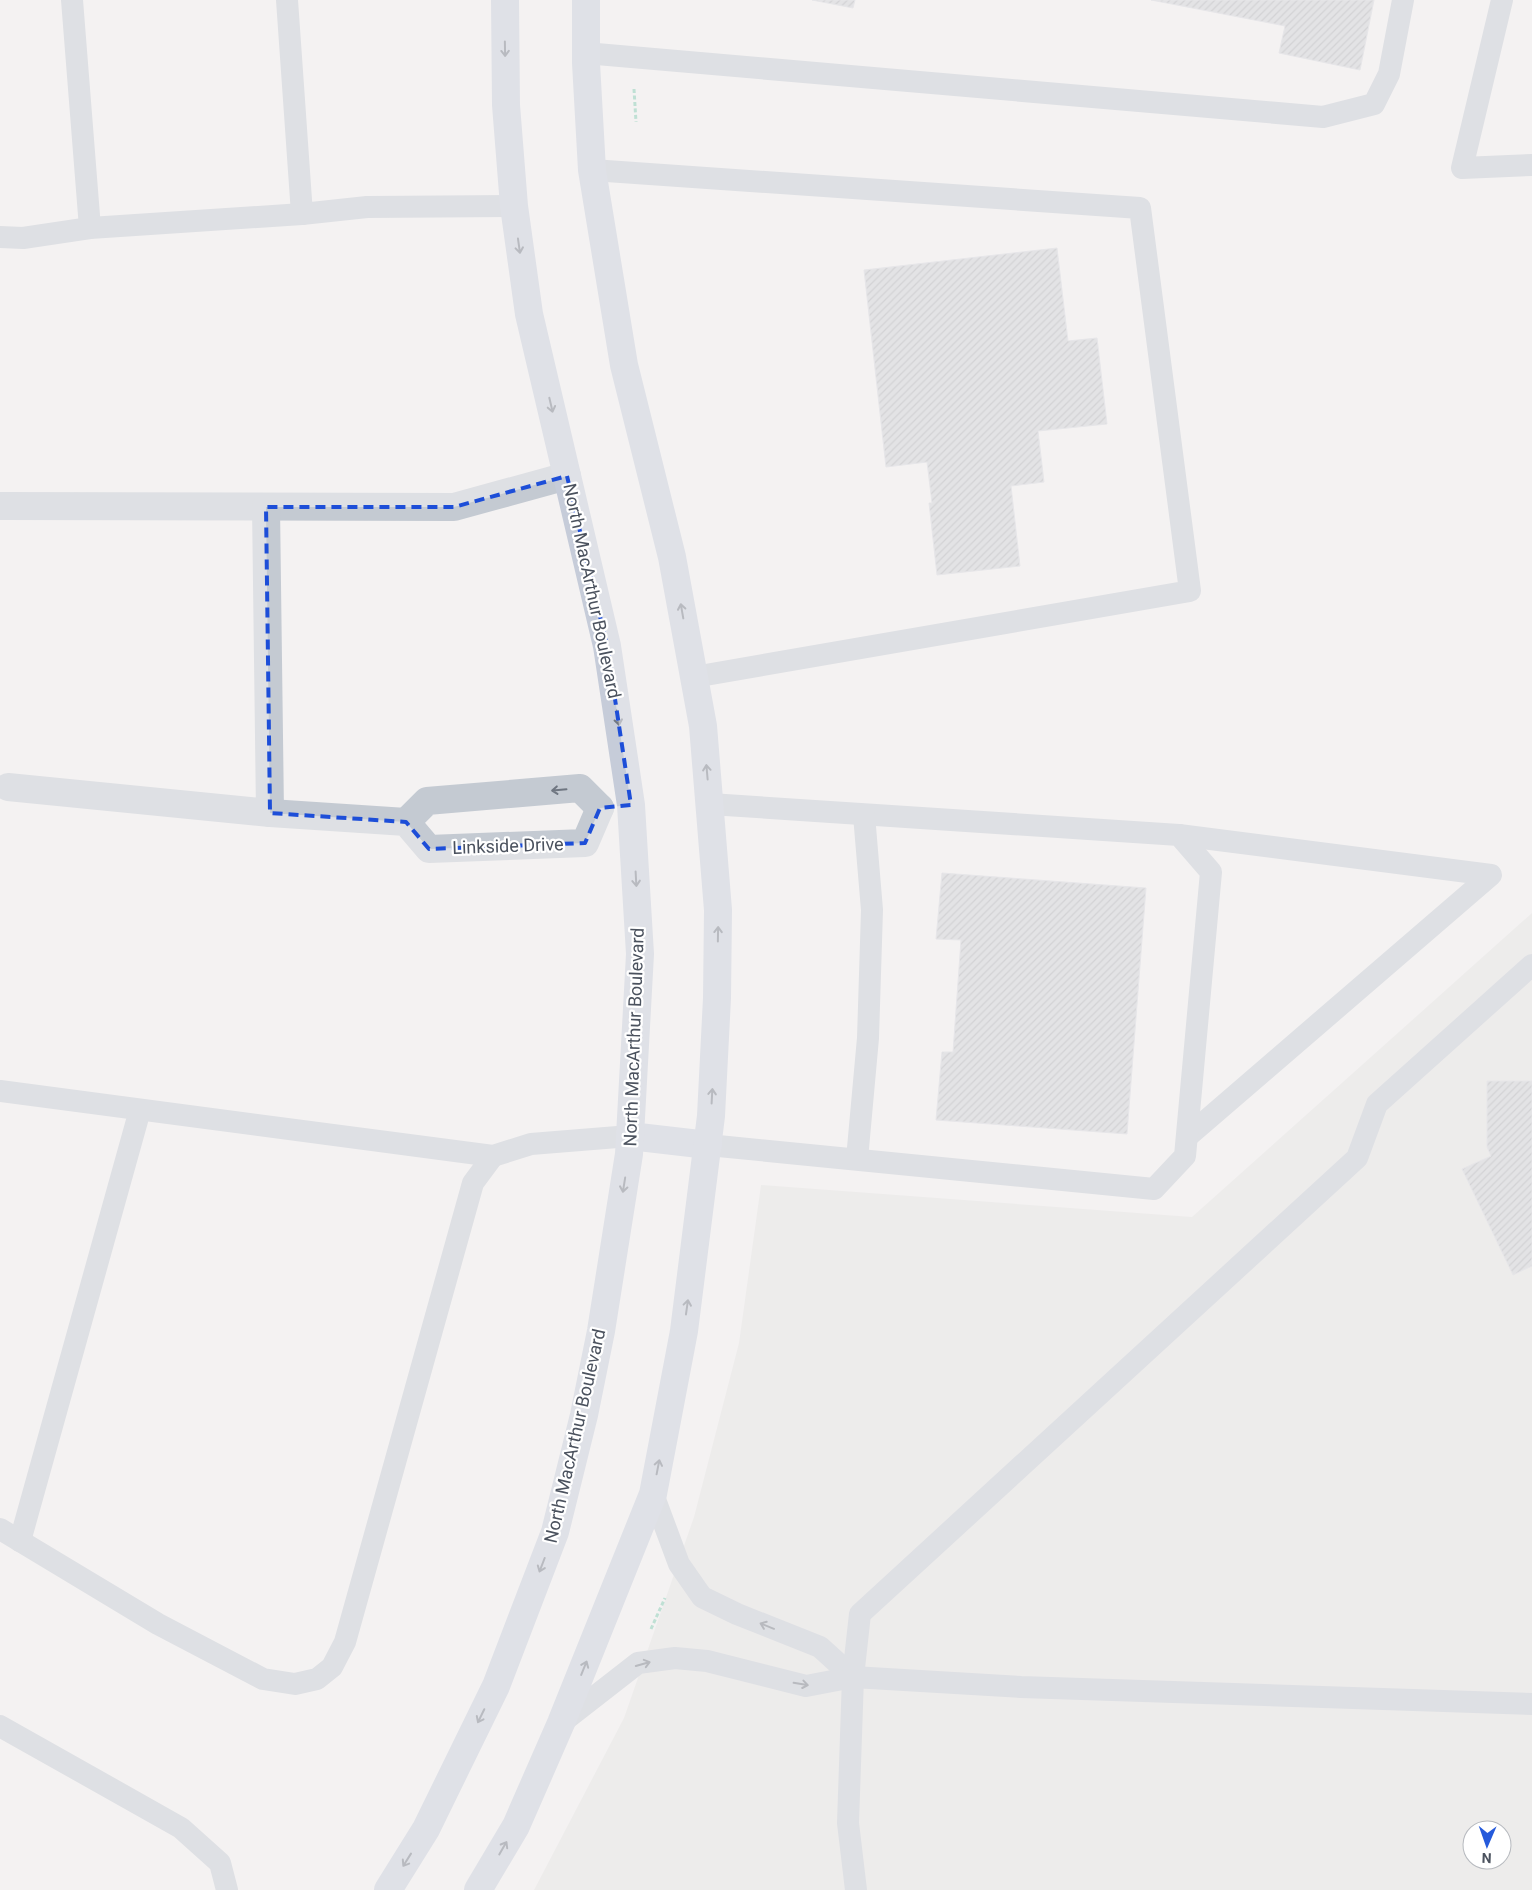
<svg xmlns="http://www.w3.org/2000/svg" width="1532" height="1890" viewBox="0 0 1532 1890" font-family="Roboto,sans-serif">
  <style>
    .education { fill: #e5e4e3; fill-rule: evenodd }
    .building { fill: url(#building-hatch); stroke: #d6d7dd }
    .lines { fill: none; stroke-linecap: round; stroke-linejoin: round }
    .path { stroke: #7ecab0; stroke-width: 3; stroke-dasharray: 4 2.5; stroke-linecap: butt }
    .service { stroke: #c4cad2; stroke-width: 22 }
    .minor { stroke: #c4cad2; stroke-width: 28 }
    .secondary { stroke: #c6ccd9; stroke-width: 28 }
    .oneway { stroke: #707783 }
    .oneway2 { stroke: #6f7681 }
    .marked { fill: none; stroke: #1d4ed8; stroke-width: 4; stroke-dasharray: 10 6; stroke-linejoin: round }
    .labels { text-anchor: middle; stroke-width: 4.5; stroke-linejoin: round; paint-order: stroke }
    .street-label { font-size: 18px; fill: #4b525e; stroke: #fff }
  </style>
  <defs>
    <pattern id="building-hatch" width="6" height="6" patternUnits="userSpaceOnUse" patternTransform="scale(1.25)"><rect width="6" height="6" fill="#cfd1d6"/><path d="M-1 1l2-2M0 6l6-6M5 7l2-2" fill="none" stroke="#aaacb1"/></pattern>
  </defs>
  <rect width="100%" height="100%" fill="#f4f2f2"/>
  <path class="education" d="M 1532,913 L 1532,1890 L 534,1890 L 624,1718 L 694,1517 L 739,1343 L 761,1185 L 1192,1217 ZM 1472,1830 L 1502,1830 L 1502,1860 L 1472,1860 Z"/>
  <g class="building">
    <polygon points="812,0 855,0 853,8"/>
    <polygon points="1151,0 1374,0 1360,70 1279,53 1285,26"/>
    <polygon points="1057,248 1068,341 1097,338 1107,424 1038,431 1044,482 1011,486 1020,566 937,575 929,503 932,503 927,462 886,467 864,270"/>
    <polygon points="942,873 1146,888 1127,1134 936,1120 942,1052 953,1052 961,940 936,939"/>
    <polygon points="1487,1081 1532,1081 1532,1266 1513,1275 1462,1169 1491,1156 1487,1147"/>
  </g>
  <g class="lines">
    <g class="path">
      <polyline points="634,89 636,122"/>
      <polyline points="651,1629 665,1598"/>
    </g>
    <g class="service">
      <polyline points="72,0 90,228 302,214 367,207 514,206"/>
      <polyline points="287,0 302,214"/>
      <polyline points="1502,0 1462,168 1532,165"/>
      <polyline points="585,53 1323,117 1374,104 1389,74 1403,0"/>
      <polyline points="592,170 1140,208 1190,591 694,677"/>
      <polyline points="0,237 23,238 90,228"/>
      <polyline points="1179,835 1491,875 1187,1137"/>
      <polyline points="0,1091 493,1156 531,1144 630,1136"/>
      <polyline points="708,1145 1154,1189 1185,1156 1211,872 1179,835 710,804"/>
      <polyline points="857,1159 868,1038 872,910 864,815"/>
      <polyline points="653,1494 679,1564 702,1597 737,1614 820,1647 853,1677"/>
      <polyline points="0,1529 158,1624 263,1679 295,1684 317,1679 332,1667 345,1642 473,1183 493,1156"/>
      <polyline points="20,1541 140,1110"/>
      <polyline points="561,1723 638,1663 675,1658 707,1661 806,1686 853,1677 1021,1687 1532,1704"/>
      <polyline points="0,1726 181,1828 220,1863 227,1890"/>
      <polyline points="856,1890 848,1823 853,1677 860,1614 1357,1158 1377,1104 1532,965"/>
    </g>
    <g class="minor">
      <polyline points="0,506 454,507 567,476"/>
      <polyline points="266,507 270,813"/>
      <polyline points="8,787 270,813 406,822 429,849 585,843 600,808"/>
      <polyline points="406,822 427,801 580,788 600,808"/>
    </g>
    <g class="secondary">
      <polyline points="630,1136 708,1145"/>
      <polyline points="388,1890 426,1829 496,1686 555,1532 584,1415 601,1331 629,1154 630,1136 640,954 631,805 607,646 529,314 514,206 506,105 505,0"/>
      <polyline points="478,1890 516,1826 561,1723 653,1494 684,1331 711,1116 717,998 718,910 703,726 672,557 624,365 592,170 586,63 586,0"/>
    </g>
  </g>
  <defs><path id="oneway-shaft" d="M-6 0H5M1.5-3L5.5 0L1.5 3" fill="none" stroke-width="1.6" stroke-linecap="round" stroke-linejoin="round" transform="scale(1.25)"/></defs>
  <g class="oneway">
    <use href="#oneway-shaft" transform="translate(505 49) rotate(89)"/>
    <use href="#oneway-shaft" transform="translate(519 246) rotate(82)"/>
    <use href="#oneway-shaft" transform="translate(551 405) rotate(77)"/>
    <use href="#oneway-shaft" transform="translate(682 611) rotate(-100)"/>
    <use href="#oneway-shaft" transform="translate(618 718) rotate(81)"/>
    <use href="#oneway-shaft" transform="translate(707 772) rotate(-95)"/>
    <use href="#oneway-shaft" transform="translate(636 879) rotate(87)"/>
    <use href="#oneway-shaft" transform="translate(718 934) rotate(-89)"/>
    <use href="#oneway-shaft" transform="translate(712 1096) rotate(-87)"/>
    <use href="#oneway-shaft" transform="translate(624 1185) rotate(99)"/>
    <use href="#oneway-shaft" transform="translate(687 1307) rotate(-82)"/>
    <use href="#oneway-shaft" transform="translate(658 1467) rotate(-79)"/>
    <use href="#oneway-shaft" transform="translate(542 1565) rotate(111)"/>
    <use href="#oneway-shaft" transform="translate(584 1668) rotate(-68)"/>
    <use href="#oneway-shaft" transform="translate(481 1716) rotate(116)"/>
    <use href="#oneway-shaft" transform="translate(503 1848) rotate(-60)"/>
    <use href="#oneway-shaft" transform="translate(407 1860) rotate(122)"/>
  </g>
  <g class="oneway2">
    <use href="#oneway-shaft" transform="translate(559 790) rotate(175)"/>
    <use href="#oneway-shaft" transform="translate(767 1626) rotate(-158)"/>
    <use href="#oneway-shaft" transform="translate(643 1664) rotate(-16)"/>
    <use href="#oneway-shaft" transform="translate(801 1684) rotate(9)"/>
  </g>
  <path d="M0 0H1532V1890H0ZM 567,476 L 607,646 L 631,805 L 600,808 L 585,843 L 429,849 L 406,822 L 270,813 L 266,507 L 454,507 Z" fill="#f4f2f2" fill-opacity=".55" fill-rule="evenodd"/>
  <path class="marked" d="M 567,476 L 607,646 L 631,805 L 600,808 L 585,843 L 429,849 L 406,822 L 270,813 L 266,507 L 454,507 Z"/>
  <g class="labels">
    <g class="street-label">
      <text transform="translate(592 591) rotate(78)" y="6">North MacArthur Boulevard</text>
      <text transform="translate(508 846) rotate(-2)" y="6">Linkside Drive</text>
      <text transform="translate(634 1037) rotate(-88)" y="6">North MacArthur Boulevard</text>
      <text transform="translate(575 1436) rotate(-77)" y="6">North MacArthur Boulevard</text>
    </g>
  </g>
  <g transform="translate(1487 1845) rotate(182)"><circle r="24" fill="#ffffff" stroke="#b7babf"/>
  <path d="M0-4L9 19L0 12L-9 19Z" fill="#255adb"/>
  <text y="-8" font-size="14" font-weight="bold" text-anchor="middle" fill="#4b525e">N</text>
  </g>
</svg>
